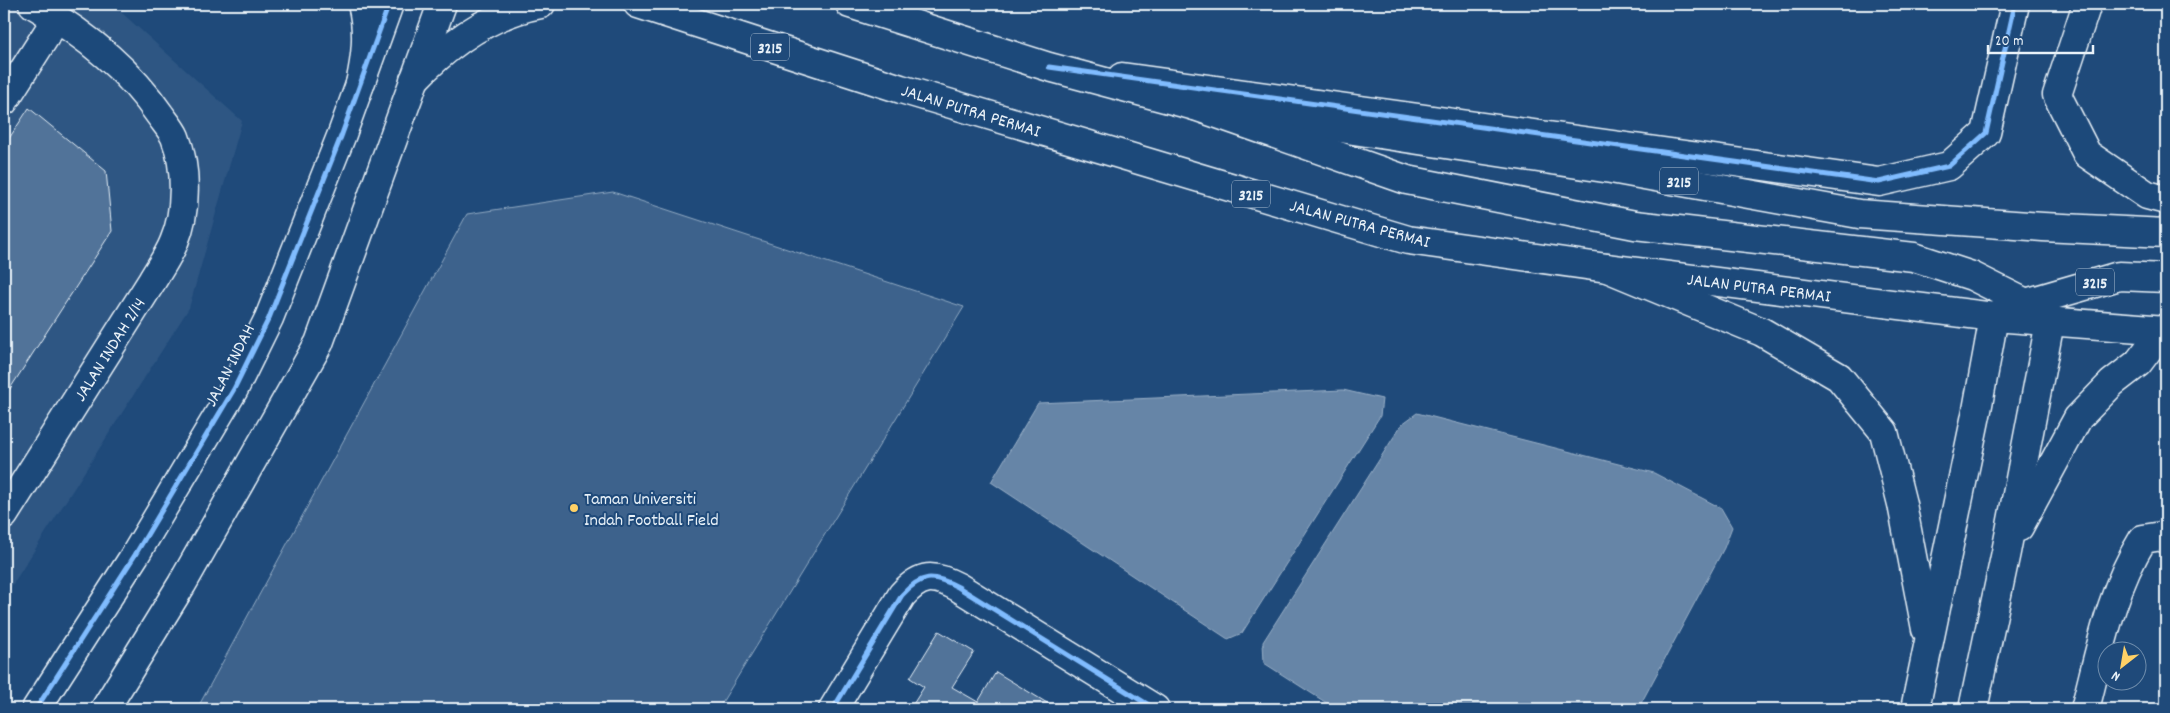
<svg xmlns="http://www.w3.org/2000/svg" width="2170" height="713" viewBox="0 0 2170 713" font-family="Dekko,sans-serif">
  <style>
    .built { fill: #2e5683 }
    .green { fill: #3c628c; stroke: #92aac2 }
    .water { fill: #6685a7; stroke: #9ab0c7 }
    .building { fill: #517399; stroke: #e8f1f8 }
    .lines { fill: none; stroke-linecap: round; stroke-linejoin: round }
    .minor-casing { stroke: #e8f1f8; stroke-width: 31 }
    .major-casing { stroke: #e8f1f8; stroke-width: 31 }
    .highway-casing { stroke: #e8f1f8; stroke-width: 31 }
    .minor { stroke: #1f4a7a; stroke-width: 28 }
    .major { stroke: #1f4a7a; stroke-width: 28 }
    .highway { stroke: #1f4a7a; stroke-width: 28 }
    .cycleway-casing { stroke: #1f4a7a; stroke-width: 8 }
    .cycleway { stroke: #80bcff; stroke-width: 5 }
    .poi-dot { fill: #ffd166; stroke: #1f4a7a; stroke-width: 2 }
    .labels { text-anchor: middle; stroke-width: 4; stroke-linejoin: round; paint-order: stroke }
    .shield { fill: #1f4a7a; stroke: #acbfd2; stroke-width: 1 }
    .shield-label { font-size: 16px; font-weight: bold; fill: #e8f1f8 }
    .street-label { font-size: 18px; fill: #e8f1f8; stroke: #1f4a7a }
    .poi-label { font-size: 18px; fill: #e8f1f8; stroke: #1f4a7a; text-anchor: start }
  </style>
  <rect width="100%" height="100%" fill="#1f4a7a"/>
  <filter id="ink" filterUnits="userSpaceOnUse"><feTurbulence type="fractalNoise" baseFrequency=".02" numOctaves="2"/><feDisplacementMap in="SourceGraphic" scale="10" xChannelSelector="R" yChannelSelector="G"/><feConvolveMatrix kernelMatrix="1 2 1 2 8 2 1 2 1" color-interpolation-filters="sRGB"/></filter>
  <g filter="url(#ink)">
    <polygon class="built" points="4,4 112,4 242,121 189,308 4,598"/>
    <polygon class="green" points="613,192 964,307 718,709 197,709 467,214"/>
    <g class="water">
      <polygon points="1343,390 1382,399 1380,416 1242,633 1228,639 991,482 1038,403"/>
      <polygon points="1417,413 1654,473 1721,508 1732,527 1724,548 1638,709 1585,709 1578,705 1573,709 1336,709 1264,663 1263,642 1402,424"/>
    </g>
    <g class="building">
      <polygon points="29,108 106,171 112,231 4,398 4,146"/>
      <polygon points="939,631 974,652 952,687 978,702 996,672 1057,709 910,709 924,687 910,678"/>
    </g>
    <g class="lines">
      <defs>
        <g id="minor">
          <polyline points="2087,4 2057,95 2087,154 2147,195 2166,200"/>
          <polyline points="1122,77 1879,182 1949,166 1986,133 2015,4"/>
          <polyline points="4,101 57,18"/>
          <path d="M 4,515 L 152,281 C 159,269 169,255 174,242 C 187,212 187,167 175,137 C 172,130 165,122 160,115 C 128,68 82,32 33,4"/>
          <polyline points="36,709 135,555 234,389 269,318 342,134 389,4"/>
          <polyline points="105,709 182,584 319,343 442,4"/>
          <path d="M 833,709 L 902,595 C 921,574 933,574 958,587 L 1155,709"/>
          <path d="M 2085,709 C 2100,651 2111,590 2143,539 L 2162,536 L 2166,539"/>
        </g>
        <g id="major">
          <polyline points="638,4 901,89 1408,240 1607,268 1994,317 2166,330"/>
          <polyline points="850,4 1049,67 1195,106 1611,169 1859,214 2043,227 2166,233"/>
          <path d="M 414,80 C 448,44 491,13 541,4"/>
          <path d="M 360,84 C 366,57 369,31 362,4"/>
        </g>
        <g id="highway">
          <polyline points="1195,106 1407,180 1635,225 1914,257 1972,276 2026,303 2050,322 2006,552 1973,709"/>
          <polyline points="1607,268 1762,332 1839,377 1884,432 1902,504 1926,629"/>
          <polyline points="2019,527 2078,418 2112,383 2138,363 2163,330"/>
          <polyline points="1915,709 1977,410 1994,317 2026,303 2119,276 2166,278"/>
        </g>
      </defs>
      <use href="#minor" class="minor-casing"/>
      <use href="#major" class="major-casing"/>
      <use href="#highway" class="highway-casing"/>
      <use href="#minor" class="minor"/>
      <use href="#major" class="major"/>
      <use href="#highway" class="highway"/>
      <defs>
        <g id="cycleway">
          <polyline points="1049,67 1879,182 1949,166 1986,133 2015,4"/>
          <polyline points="36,709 135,555 234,389 269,318 342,134 389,4"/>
          <path d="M 833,709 L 902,595 C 921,574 933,574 958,587 L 1155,709"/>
        </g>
      </defs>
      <use href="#cycleway" class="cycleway-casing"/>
      <use href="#cycleway" class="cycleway"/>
    </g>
  </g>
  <circle class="poi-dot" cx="574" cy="508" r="5"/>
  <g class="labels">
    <g class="shield">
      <rect x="751" y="33.5" width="38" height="27" rx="4"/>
      <rect x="1660" y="167.5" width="38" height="27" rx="4"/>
      <rect x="1232" y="180.5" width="38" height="27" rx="4"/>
      <rect x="2076" y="268.5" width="38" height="27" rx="4"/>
    </g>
    <g class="shield-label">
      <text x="770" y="53">3215</text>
      <text x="1679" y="187">3215</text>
      <text x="1251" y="200">3215</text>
      <text x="2095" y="288">3215</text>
    </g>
    <g class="street-label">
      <text transform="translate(971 110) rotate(17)" y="6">JALAN PUTRA PERMAI</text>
      <text transform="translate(1360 223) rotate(15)" y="6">JALAN PUTRA PERMAI</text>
      <text transform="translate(1759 287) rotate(7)" y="6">JALAN PUTRA PERMAI</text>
      <text transform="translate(109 349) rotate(-58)" y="6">JALAN INDAH 2/14</text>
      <text transform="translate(229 365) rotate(-63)" y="6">JALAN INDAH</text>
    </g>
    <g class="poi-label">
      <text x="584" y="504">Taman Universiti<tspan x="584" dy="21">Indah Football Field</tspan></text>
    </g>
  </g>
  <rect width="2170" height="713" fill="none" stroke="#1f4a7a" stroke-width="20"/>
  <rect x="10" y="10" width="2150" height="693" fill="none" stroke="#e8f1f8" stroke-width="2" filter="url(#ink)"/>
  <g transform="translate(2122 666) rotate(211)"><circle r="24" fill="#1f4a7a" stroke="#6f8dac"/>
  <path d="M0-4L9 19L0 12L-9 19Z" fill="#ffd166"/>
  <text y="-8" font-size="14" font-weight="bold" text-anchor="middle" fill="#e8f1f8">N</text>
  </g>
  <path d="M1988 45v8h105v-8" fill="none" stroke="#e8f1f8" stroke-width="2.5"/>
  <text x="1995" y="45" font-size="15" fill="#e8f1f8" stroke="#1f4a7a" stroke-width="4" paint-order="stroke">20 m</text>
</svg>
